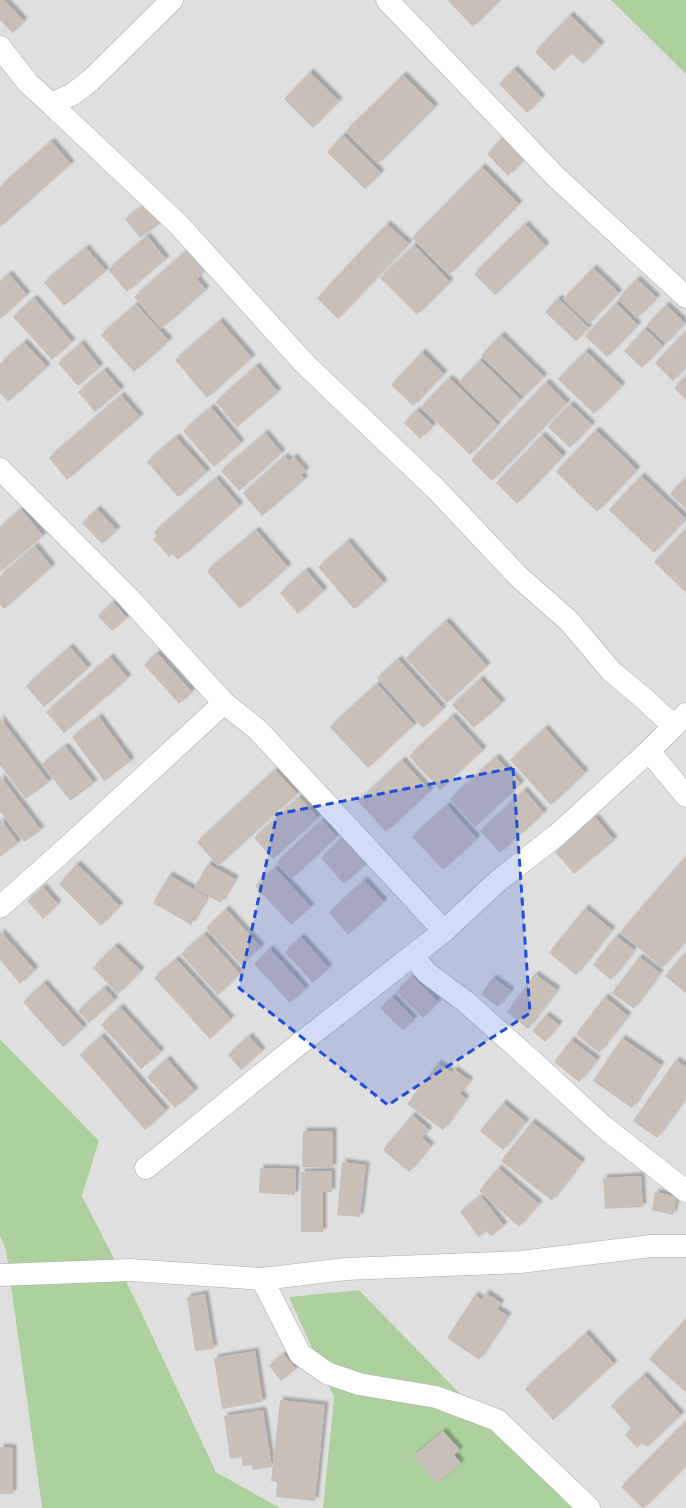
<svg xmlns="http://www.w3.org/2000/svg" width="686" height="1508" viewBox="0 0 686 1508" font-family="'Alegreya Sans',sans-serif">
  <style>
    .residential { fill: #e0dfdf }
    .forest { fill: #add19e }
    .building { fill: #c7bfb8; filter: url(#shadow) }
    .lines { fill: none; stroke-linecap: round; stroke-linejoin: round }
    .minor-casing { stroke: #a9a9a9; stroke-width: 23 }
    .minor { stroke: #fff; stroke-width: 22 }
    .marked { fill: #1d4ed8; fill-opacity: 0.2; stroke: #1d4ed8; stroke-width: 3; stroke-dasharray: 8 5; stroke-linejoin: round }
  </style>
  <defs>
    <filter id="shadow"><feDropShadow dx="3.5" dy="-3.5" stdDeviation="1" flood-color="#0004"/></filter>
  </defs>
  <rect width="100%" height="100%" fill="#f2efe9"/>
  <g class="residential">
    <polygon points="0,0 611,0 686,74 686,1508 572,1508 359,1290 289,1297 334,1397 323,1508 280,1508 216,1472 137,1303 82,1196 99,1141 0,1039"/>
    <polygon points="0,1236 6,1250 42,1508 0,1508"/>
  </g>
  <g class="forest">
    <polygon points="611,0 686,0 686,74"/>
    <polygon points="0,1039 99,1141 82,1196 137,1303 216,1472 280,1508 42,1508 6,1250 0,1236"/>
    <polygon points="359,1290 572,1508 323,1508 334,1397 289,1297"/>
  </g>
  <g class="building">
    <polygon points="0,0 4,0 24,21 13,33 0,20"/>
    <polygon points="450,0 500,0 473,27 448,1"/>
    <polygon points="570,15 601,45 583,64 571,53 554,71 535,52"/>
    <polygon points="514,69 542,98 527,113 499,84"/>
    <polygon points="310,72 339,101 313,128 284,99"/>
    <polygon points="403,75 435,107 378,164 346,131"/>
    <polygon points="343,135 381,173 365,189 327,152"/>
    <polygon points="502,138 524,160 508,176 487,154"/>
    <polygon points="51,141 71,164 0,227 0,187"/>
    <polygon points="482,167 519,204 449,275 412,238"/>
    <polygon points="150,201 164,220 140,238 125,219"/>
    <polygon points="387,224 409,244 338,319 317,298"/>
    <polygon points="525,224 546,246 495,295 474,274"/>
    <polygon points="147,236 166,259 127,292 108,270"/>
    <polygon points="414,245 450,282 417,315 380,278"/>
    <polygon points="191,247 209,267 197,279 206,290 161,329 134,297"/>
    <polygon points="86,248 106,271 64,306 44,282"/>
    <polygon points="593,268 619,293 589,324 563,299"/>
    <polygon points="9,274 27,295 0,319 0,281"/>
    <polygon points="637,279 657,298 637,318 618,299"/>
    <polygon points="34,298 72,342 52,360 13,317"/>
    <polygon points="558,298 589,328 576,341 545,312"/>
    <polygon points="616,303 638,325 607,357 585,336"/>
    <polygon points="136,304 169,341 134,372 101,335"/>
    <polygon points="666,305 685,323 666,344 647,325"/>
    <polygon points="220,321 252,358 207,398 175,360"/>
    <polygon points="645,329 663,346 642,368 624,351"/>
    <polygon points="686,331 686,367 673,381 655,363"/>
    <polygon points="501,335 544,377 524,397 481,356"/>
    <polygon points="24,342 47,367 8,402 0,393 0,364"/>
    <polygon points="81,343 100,367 78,386 58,363"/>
    <polygon points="586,351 622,386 594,414 558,379"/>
    <polygon points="422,352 444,374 413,406 391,385"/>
    <polygon points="480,360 521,400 500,422 459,382"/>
    <polygon points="256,366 278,392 237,427 216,402"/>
    <polygon points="104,370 121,390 95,412 78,392"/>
    <polygon points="686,375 686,400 674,388"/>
    <polygon points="449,378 498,425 470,455 421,407"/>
    <polygon points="546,382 567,403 492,481 471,460"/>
    <polygon points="121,395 140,417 67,480 49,458"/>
    <polygon points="570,404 592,425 570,448 548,427"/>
    <polygon points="211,407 241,443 214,467 183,431"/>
    <polygon points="417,410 433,426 420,439 404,423"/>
    <polygon points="596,430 637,470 597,512 556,472"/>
    <polygon points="265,433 282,453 239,491 221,471"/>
    <polygon points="542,435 563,456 517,504 496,483"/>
    <polygon points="176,437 207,472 178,497 147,462"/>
    <polygon points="285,456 289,461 294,457 306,471 301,475 305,479 262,516 243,493"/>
    <polygon points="641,476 686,519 654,553 609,510"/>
    <polygon points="686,477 686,509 670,494"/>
    <polygon points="216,478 240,506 178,560 172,554 169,557 153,539 157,536 154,532"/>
    <polygon points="21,509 43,536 0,572 0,527"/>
    <polygon points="97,509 117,530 102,544 82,523"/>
    <polygon points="686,528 686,593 654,562"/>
    <polygon points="256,530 288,567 240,609 207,571"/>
    <polygon points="348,541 384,583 354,609 318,567"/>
    <polygon points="35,546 52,567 4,609 0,604 0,576"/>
    <polygon points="306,570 324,591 298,614 280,593"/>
    <polygon points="113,602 127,618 112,631 98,616"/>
    <polygon points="446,621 487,666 447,703 406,658"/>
    <polygon points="70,647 88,668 44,707 26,686"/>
    <polygon points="157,653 192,692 179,704 144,665"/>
    <polygon points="110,657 128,678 64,733 46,712"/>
    <polygon points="398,659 443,709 423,728 377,678"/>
    <polygon points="480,679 502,703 474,728 452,705"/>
    <polygon points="377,684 414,725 368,768 330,727"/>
    <polygon points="452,716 483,750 440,790 409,756"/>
    <polygon points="99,717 131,761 104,781 72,737"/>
    <polygon points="0,718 49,782 26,799 0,765"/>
    <polygon points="545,728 585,773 551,805 510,760"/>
    <polygon points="65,746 94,783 70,801 42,764"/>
    <polygon points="496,757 521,784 475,827 450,799"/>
    <polygon points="402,760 430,791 386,832 358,801"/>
    <polygon points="275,770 297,794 218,866 197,842"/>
    <polygon points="0,776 41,830 24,842 0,811"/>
    <polygon points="524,790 544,813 500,853 480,831"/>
    <polygon points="299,797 318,818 273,859 254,838"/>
    <polygon points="447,805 477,839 443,870 412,837"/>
    <polygon points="595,817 614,840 574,874 555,852"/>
    <polygon points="0,819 18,843 0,857"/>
    <polygon points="322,820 337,837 291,879 277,862"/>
    <polygon points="342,838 366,864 344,884 321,858"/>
    <polygon points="686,856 686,941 662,968 620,932"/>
    <polygon points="77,864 120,906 101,926 59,884"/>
    <polygon points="208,864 235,879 221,903 194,888"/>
    <polygon points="275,868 311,907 291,925 255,886"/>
    <polygon points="169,875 207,897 191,925 153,903"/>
    <polygon points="364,880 384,902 348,935 329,913"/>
    <polygon points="43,887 58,904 43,919 27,901"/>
    <polygon points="585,908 612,930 576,975 549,953"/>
    <polygon points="226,909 261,947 241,965 206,928"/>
    <polygon points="0,931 35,970 20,984 0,960"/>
    <polygon points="204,934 240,974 218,995 181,954"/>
    <polygon points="616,936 634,950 611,980 593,965"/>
    <polygon points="301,937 329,968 313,983 285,952"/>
    <polygon points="115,946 141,971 118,994 93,968"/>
    <polygon points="270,949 306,989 290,1003 254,964"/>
    <polygon points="686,951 686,993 665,976"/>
    <polygon points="639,957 660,973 634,1009 612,993"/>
    <polygon points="176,959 231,1019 210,1039 154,978"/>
    <polygon points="535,974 557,990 528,1029 507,1012"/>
    <polygon points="412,976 438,1002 423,1018 396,992"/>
    <polygon points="493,978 511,991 498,1007 481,994"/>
    <polygon points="44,983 84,1028 63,1047 23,1002"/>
    <polygon points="104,988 115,1000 89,1023 78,1011"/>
    <polygon points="392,997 414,1019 403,1031 380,1008"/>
    <polygon points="605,997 628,1016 599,1053 576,1034"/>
    <polygon points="120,1007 161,1052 141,1069 101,1025"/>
    <polygon points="546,1015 559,1025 545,1042 532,1031"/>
    <polygon points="101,1036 166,1111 145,1130 80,1055"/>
    <polygon points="249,1036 262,1051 241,1070 228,1055"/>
    <polygon points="622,1038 661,1065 632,1108 593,1081"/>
    <polygon points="571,1040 597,1060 579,1082 554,1062"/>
    <polygon points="167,1059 195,1091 175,1108 147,1077"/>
    <polygon points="676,1060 686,1067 686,1097 657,1138 633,1121"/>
    <polygon points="438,1063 452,1073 454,1069 470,1081 460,1094 466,1099 443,1130 407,1104"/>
    <polygon points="503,1103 526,1122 503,1150 480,1131"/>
    <polygon points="412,1115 429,1130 422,1138 431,1146 409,1172 383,1150"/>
    <polygon points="532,1122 582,1162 552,1201 501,1161"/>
    <polygon points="303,1131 333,1131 333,1168 302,1167"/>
    <polygon points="342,1162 366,1165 360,1217 337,1215"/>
    <polygon points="260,1168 296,1169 295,1195 259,1193"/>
    <polygon points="498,1168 539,1204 519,1227 479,1191"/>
    <polygon points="332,1171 332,1192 323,1192 323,1232 301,1232 301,1172"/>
    <polygon points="641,1176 643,1207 605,1209 603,1178"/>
    <polygon points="655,1192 677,1197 673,1215 652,1210"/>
    <polygon points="481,1196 504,1226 491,1236 486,1231 479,1237 460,1212"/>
    <polygon points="486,1293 501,1303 497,1309 508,1316 479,1360 447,1338 475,1295 482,1300"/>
    <polygon points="205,1294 214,1349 195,1351 187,1297"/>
    <polygon points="686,1319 686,1393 649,1359"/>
    <polygon points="586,1333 614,1364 553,1420 525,1389"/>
    <polygon points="255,1351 263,1402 222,1409 214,1358"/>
    <polygon points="283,1354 296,1369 281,1381 269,1366"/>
    <polygon points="644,1375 681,1415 647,1447 642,1443 637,1448 625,1435 631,1428 611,1406"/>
    <polygon points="280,1400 325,1405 315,1501 276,1497 277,1482 271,1481"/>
    <polygon points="263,1410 272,1467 253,1470 252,1465 243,1466 241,1457 230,1459 224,1416"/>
    <polygon points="686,1421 686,1466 644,1508 642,1508 621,1487"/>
    <polygon points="443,1431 460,1450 454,1455 461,1463 437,1484 413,1456"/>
    <polygon points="0,1447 13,1448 13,1494 0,1494"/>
  </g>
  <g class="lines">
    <defs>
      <g id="minor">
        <polyline points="387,0 555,176 686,297"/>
        <polyline points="0,47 28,83 51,104 73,94 91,80 172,0"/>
        <polyline points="51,104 178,224 305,364 436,489 519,577 569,621 612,672 641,696 674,726"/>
        <polyline points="0,469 126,595 224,703 258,730 444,931"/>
        <polyline points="649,751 686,796"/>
        <polyline points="0,907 60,854 224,703"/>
        <polyline points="413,956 427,973 466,1002 532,1061 604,1127 686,1191"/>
        <polyline points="146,1168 298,1045 444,931 499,880 557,835 649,751 686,714"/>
        <polyline points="0,1275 130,1270 262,1279 346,1269 521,1262 651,1246 686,1246"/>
        <polyline points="262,1279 300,1354 327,1373 359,1384 436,1397 497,1420 589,1508"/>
      </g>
    </defs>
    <use href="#minor" class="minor-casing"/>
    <use href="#minor" class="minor"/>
  </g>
  <path class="marked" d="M 513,768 L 530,1013 L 388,1105 L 239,988 L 277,814 Z"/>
</svg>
